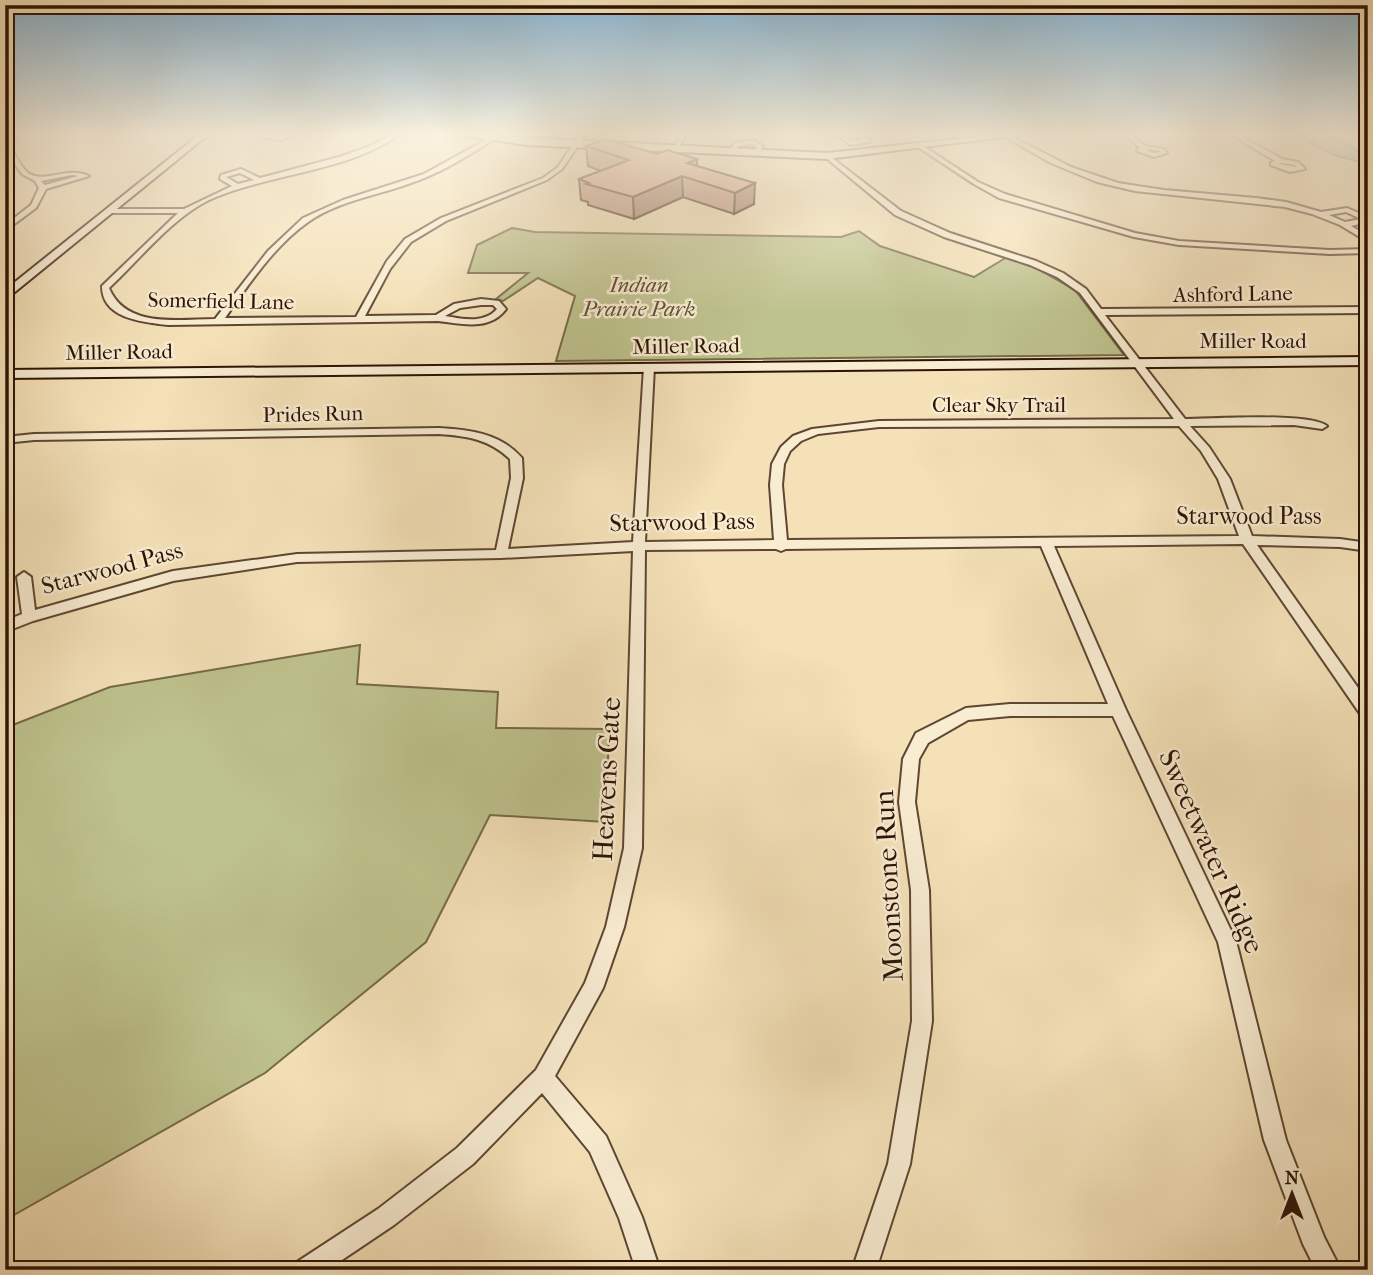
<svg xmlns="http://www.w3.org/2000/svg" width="1373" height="1275" viewBox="0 0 1373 1275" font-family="'IM FELL French Canon',serif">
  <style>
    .green { fill: #bec28d; stroke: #766a49; stroke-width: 2 }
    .water { fill: #9fbbb8; stroke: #717870; stroke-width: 2 }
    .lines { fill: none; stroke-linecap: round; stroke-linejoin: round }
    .street-casing { stroke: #5f4632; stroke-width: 4 }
    .secondary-casing { stroke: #2d1305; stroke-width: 4 }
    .street { fill: #f8ecd1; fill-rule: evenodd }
    .secondary { fill: #f8ecd1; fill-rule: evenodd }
    .wall { fill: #bf8a78; stroke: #2d1305; stroke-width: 2 }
    .shaded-wall { fill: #9b7062; stroke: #2d1305; stroke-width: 2 }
    .building { fill: #dea08c; stroke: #2d1305; stroke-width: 2 }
    .labels { text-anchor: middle; stroke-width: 5; stroke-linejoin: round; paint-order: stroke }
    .far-park-label { font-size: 21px; font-style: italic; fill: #605035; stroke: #f8ecd1 }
    .far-street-label { font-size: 21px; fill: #2d1305; stroke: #f8ecd1 }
    .street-label { font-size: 24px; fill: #2d1305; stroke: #f8ecd1 }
    .near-street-label { font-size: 28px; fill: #2d1305; stroke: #f8ecd1 }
  </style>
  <rect width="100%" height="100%" fill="#f4e1b8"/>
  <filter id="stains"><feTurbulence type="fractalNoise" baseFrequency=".00286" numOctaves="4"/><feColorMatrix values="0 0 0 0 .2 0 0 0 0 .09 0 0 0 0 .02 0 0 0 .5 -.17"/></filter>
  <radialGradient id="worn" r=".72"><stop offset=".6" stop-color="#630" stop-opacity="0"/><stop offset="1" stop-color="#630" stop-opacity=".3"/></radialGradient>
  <g class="green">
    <polygon points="512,228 535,232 841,237 859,231 880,246 974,277 1007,257 1034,267 1075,290 1124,355 556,361 575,296 538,278 503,301 496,299 528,273 468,273 477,245"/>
    <polygon points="360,645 357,684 498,692 496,728 609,729 606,822 490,815 426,942 265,1073 5,1220 5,728 110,687"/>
  </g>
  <polygon class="water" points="1295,134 1328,134 1368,156 1368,164 1334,155"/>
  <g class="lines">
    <defs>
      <g id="street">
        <path d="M 13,134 L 19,134 L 11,149 C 16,156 21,167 28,173 C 44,184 67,166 89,176 L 46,189 L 36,208 L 5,231 L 5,225 L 31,205 L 39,188 L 35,181 L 22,174 L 5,150 ZM 72,175 L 78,176 L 45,185 L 41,181 Z"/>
        <polygon points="264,134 281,136 297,134 281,140 265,138"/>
        <path d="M 392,134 L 399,134 C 353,171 265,174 209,200 C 172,218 139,260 109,288 C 126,329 180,319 215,319 L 268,251 L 303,218 L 343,200 L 424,174 L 489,138 L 493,138 L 493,140 C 466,157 439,174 408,184 C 375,196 338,201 308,222 C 274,246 249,284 225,318 L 356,317 L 387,261 L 405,239 L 441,218 L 543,178 L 558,167 L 580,134 L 586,134 L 562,169 L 547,180 L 446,221 L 411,242 L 390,269 L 365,316 L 436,315 L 454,304 L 481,299 L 499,301 L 506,309 C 490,331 462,324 438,321 L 168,325 C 143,322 102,319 102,286 L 178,213 L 111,213 L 107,211 L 108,209 L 184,209 L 232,186 L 220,179 L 221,175 L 241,169 L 260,178 L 339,157 L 370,146 ZM 240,173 L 254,180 L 238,184 L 226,177 ZM 481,305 L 493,305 L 497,309 C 484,324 463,319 445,316 L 460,308 Z"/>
        <polygon points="680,134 686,134 678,150 674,150"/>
        <polygon points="837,134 843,134 851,141 862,140 855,134 861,134 870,142 850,145"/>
        <polygon points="954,134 961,134 971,140 966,141"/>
        <path d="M 1007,134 L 1071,167 L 1118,183 L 1164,190 L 1256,198 L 1286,202 L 1321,212 L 1347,208 L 1368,217 L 1368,222 L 1351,226 L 1368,236 L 1368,242 L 1340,225 L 1312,214 L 1285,207 L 1135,191 L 1097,182 L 1051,163 L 1005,137 ZM 1346,212 L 1361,219 L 1345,222 L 1329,215 Z"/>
        <path d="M 1122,134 L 1129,134 L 1146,146 L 1164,149 L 1167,153 L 1154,157 L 1137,151 L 1137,149 L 1141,148 ZM 1149,149 L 1160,151 L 1160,152 L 1154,153 L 1146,150 Z"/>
        <path d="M 1230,134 L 1237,134 L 1282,159 L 1298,162 L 1305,169 L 1290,172 L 1271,165 L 1271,163 L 1275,161 ZM 1281,163 L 1294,165 L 1297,167 L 1279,164 Z"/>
        <polygon points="753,140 763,146 758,155 753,154 757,147 752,144 738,146 734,153 729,152 734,143"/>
        <polygon points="920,144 978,182 1005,194 1135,233 1179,241 1330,250 1368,249 1368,253 1330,254 1179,245 1134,237 999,198 974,184 918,147"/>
        <path d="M 827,154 L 901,211 L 950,233 L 1036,261 L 1063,273 L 1086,289 L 1101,309 L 1368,307 L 1368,313 L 1105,315 L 1185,419 C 1213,419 1308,412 1327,426 L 1322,429 L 1294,425 L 1190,426 L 1209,447 L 1230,479 L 1252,536 L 1340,539 L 1368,543 L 1368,551 L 1340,547 L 1257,545 L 1368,702 L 1368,720 L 1363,718 L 1243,544 L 1054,546 L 1126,710 L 1236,941 L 1286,1140 L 1324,1237 L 1341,1270 L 1316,1270 L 1303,1244 L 1264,1140 L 1218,942 L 1113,716 L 1010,716 L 968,720 L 928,743 L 919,759 L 915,802 L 929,890 L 932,1021 L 910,1164 L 876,1270 L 852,1270 L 888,1164 L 912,1021 L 911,890 L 899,802 L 903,759 L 916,733 L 966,708 L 1010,704 L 1108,704 L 1041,546 L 786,549 L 781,551 L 776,549 L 645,550 L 642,848 L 624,927 L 603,988 L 555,1076 L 606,1136 L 642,1217 L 660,1270 L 636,1270 L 619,1218 L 590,1152 L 542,1093 L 473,1164 L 394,1225 L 327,1270 L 293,1270 L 297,1262 L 378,1209 L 457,1148 L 536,1070 L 585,983 L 606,927 L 624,848 L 633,551 L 501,558 L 297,562 L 173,581 L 33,621 L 5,632 L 5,621 L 22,614 L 17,577 L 24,572 L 31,577 L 35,610 L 173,571 L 297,554 L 496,550 L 511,478 L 510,459 C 489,439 467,436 439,434 L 34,440 L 5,443 L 5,437 L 34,434 L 439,428 C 470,430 500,433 522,458 L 523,478 L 508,549 L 633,542 L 644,367 L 649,364 L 654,367 L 645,542 L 774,540 L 770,485 L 772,464 L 781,447 L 793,436 L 812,429 L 879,421 L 1174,419 L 1080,293 L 1057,277 L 1030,265 L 944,237 L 895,215 L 825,157 ZM 1179,426 L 1201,451 L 1218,479 L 1239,536 L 787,540 L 782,485 L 784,464 L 790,451 L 801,441 L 818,434 L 879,427 Z"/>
      </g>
      <g id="secondary">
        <polygon points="5,134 16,134 5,137"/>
        <polygon points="200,134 209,134 5,300 5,290"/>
        <polygon points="453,134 827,153 1002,134 1028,134 827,159 526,145"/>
        <polygon points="1368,357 1368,365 5,378 5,370"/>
      </g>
    </defs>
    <use href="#street" class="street-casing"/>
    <use href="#secondary" class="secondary-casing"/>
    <use href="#street" class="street"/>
    <use href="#secondary" class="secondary"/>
  </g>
  <polygon class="wall" points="586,146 697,166 754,204 734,214 683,197 634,219 588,205 588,202 581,200 579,179 601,171 588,166"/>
  <g class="shaded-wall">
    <polygon points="697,159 697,179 687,163"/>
    <polygon points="682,176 683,197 634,219 633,197"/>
    <polygon points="755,183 754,204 734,214 735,193"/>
  </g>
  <polygon class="building" points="606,139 657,154 667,150 697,159 687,163 755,183 735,193 682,176 633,197 586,184 589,183 579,179 629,160 586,146"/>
  <linearGradient id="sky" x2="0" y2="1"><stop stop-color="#8bb7d5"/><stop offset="0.43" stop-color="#faf2df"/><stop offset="1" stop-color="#faf2df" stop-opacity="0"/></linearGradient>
  <rect width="1373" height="312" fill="url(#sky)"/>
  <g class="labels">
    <g class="far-park-label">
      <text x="639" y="292">Indian<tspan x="639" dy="24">Prairie Park</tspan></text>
    </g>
    <g class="far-street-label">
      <text transform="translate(1233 294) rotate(-1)" y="7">Ashford Lane</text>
      <text transform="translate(221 301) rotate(1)" y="7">Somerfield Lane</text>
      <text x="1253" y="348">Miller Road</text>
      <text transform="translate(686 346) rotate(-1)" y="7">Miller Road</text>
      <text transform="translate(119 352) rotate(-1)" y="7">Miller Road</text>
      <text x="999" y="412">Clear Sky Trail</text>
      <text transform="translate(313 414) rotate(-1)" y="7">Prides Run</text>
    </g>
    <g class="street-label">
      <text x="1249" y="524">Starwood Pass</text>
      <text transform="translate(682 522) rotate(-1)" y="8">Starwood Pass</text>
      <text transform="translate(112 568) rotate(-15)" y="8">Starwood Pass</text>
    </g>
    <g class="near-street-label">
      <text transform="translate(606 779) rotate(-87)" y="10">Heavens Gate</text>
      <text transform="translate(1212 851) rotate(66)" y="10">Sweetwater Ridge</text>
      <text transform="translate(888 886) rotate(-93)" y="10">Moonstone Run</text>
    </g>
  </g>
  <rect width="1373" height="1275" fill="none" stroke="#f4e1b8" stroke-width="28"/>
  <rect x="7" y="7" width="1359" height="1261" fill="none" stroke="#2d1305" stroke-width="3.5"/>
  <rect x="14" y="14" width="1345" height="1247" fill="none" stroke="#2d1305" stroke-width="2"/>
  <g transform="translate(1292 1194)" stroke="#f8ecd1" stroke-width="5" paint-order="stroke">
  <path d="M0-5L12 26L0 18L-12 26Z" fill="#2d1305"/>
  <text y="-10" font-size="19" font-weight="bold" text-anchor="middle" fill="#2d1305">N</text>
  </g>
  <rect width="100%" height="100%" filter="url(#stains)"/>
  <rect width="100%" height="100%" fill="url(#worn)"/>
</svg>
